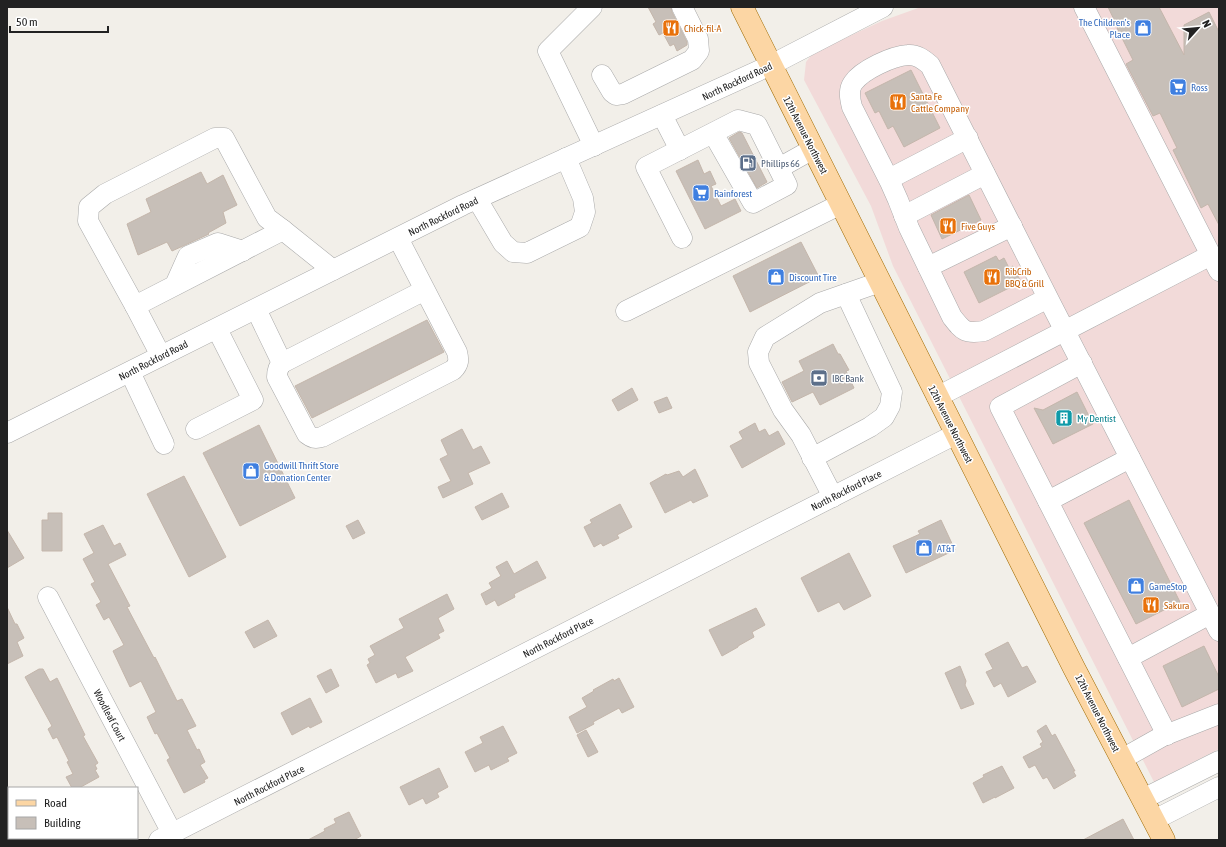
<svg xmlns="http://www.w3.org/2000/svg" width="1226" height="847" viewBox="0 0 1226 847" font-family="'Asap Condensed',sans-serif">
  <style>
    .commercial { fill: #f2dad9 }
    .building { fill: #c7bfb8; stroke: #c4b6ab }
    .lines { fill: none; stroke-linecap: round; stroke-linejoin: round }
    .minor-casing { stroke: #a9a9a9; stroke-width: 21 }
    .major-casing { stroke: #a06b00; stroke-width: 23 }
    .minor { stroke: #fff; stroke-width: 20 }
    .major { stroke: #fcd6a4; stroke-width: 22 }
    .labels { text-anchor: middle; stroke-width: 3; stroke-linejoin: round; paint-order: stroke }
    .shop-label { font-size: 10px; fill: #366cbe; stroke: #fff; text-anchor: start }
    .food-label { font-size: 10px; fill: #c56008; stroke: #fff; text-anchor: start }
    .street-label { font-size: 10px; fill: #222; stroke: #fff }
    .service-label { font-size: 10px; fill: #4e5e75; stroke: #fff; text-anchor: start }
    .culture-label { font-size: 10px; fill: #0d838f; stroke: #fff; text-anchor: start }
  </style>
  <rect width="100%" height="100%" fill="#f2efe9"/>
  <polygon class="commercial" points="921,7 1219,7 1219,749 1154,782 893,266 871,206 804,80 806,62 813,53 882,21"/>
  <g class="building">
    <polygon points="648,7 671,7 672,12 687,42 687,45 677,51 674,44 670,46 663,33 659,35 653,24 656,22"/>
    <polygon points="1108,7 1159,7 1184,55 1184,25 1209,12 1219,32 1219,225 1208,204 1201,208 1173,150 1177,148 1160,113 1153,116 1126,64 1133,60 1117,28 1118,28"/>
    <polygon points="911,70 940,128 904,147 893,126 888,129 879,111 875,113 865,93"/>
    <polygon points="739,132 742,133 767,182 757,188 729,138"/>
    <polygon points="698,160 704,174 710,171 716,184 711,186 721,206 735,199 741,211 705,229 676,171"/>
    <polygon points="201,172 207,184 223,175 237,205 223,212 226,223 208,233 209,234 172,251 167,242 138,255 127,224 151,212 146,199"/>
    <polygon points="969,195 981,220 942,239 931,215"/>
    <polygon points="801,242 819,277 750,312 733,276"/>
    <polygon points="996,256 999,261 1004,258 1009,268 1013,266 1021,282 979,303 964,272"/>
    <polygon points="427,320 444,352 312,418 295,386"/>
    <polygon points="833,344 838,354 840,354 849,370 846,371 854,388 820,405 813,392 792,402 782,382 804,371 799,361"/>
    <polygon points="632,388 638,400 618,411 612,400"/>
    <polygon points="1077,392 1093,424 1053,444 1034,408 1043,410"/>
    <polygon points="667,397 672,408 659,413 654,402"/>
    <polygon points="755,423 759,432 765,429 769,436 778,431 785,444 742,468 730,446 743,439 739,432"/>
    <polygon points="259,425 295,498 240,526 203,453"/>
    <polygon points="462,429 473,450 481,446 490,463 468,473 473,484 443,498 438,487 451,481 440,459 448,455 441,440"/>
    <polygon points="695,469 708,496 693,503 691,500 665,513 650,483 666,474 667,475 679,471 683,477"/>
    <polygon points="184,476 226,557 189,577 147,494"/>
    <polygon points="502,493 509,507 482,520 475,507"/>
    <polygon points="1129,500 1180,602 1136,624 1084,523"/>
    <polygon points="620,504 632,527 617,535 619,538 603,546 601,543 594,547 584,527 592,523 590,520"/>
    <polygon points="48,513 62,513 62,551 42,551 42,520 48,520"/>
    <polygon points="358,520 365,533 353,539 346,526"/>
    <polygon points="941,520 955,550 906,573 893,546 920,534 918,531"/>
    <polygon points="103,525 114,546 120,543 126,555 108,564 130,606 127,607 154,658 155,657 177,701 182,699 196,726 187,730 197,750 199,749 205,762 200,765 208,778 204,780 205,782 184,793 167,760 170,758 157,733 155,734 147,717 156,712 141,681 130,687 113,651 124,645 109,617 104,620 96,605 101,602 91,584 95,582 83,559 94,553 84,534"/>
    <polygon points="7,530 24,558 7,568"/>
    <polygon points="849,553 871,596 844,610 839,602 818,612 801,578"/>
    <polygon points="507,561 514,574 537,561 546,578 514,594 515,597 498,606 495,600 486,605 481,594 492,588 489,583 501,576 496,567"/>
    <polygon points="447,594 454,609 438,618 444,631 438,634 440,638 405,657 413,671 398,678 396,673 376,683 367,665 370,663 368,659 375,655 370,646 404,628 399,619"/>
    <polygon points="7,607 15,624 17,624 24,638 17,642 23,656 7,664"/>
    <polygon points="756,608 765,625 752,632 754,637 738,646 738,647 722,656 709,630"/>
    <polygon points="268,620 277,636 254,648 245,632"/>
    <polygon points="1008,642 1022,668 1027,666 1036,682 1008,697 1001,683 994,687 986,672 993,669 985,654"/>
    <polygon points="1204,646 1219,677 1219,689 1182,707 1163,666"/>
    <polygon points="960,666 966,681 965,685 974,704 961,709 945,673"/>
    <polygon points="39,669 43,669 50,682 57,678 85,735 83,736 98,763 95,765 97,769 95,770 99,777 79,788 72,788 66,777 73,774 67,762 69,761 57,737 53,739 48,729 52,726 25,677"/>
    <polygon points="331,669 339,686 326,693 317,676"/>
    <polygon points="619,678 634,707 622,713 619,708 593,722 594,724 577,733 569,717 587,707 582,698 594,691 593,690 613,679 614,681"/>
    <polygon points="310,698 322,722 310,728 309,726 292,735 281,713"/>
    <polygon points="1046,725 1052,736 1055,734 1075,771 1073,771 1076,776 1054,789 1047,777 1043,779 1035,765 1029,768 1023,757 1042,747 1040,744 1043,742 1037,731"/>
    <polygon points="503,726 517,753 507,758 509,761 491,770 489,765 475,772 465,752 483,743 480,737"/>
    <polygon points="586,730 598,752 588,757 577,735"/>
    <polygon points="1002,766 1014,788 995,798 995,797 983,803 973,783 984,777 983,775"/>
    <polygon points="439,768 448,787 437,793 439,797 426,804 423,798 409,805 400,787"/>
    <polygon points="349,812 361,836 354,840 308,840 325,831 324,829 336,823 334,819"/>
    <polygon points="1123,819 1134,840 1083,840"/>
  </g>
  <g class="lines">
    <defs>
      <g id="minor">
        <polyline points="592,7 548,51 594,146"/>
        <polyline points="1084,7 1219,271"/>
        <polyline points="602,75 612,92 616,95 623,94 692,60 699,51 698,39 682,7"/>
        <polyline points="662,115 680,150"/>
        <polyline points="779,168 813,149"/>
        <polyline points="889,179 968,138"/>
        <polyline points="477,199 503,243 513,252 527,253 580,227 585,212 583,198 566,158"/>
        <polyline points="904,216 985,174"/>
        <path d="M 398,238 L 457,352 C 459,360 459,364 453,370 L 322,437 C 315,439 312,438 307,434 L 277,377 C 277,371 278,367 282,363 L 425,290"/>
        <polyline points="682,238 646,167 738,120 757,125 787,185 753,203 713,133"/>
        <polyline points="928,267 1012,226"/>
        <polyline points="175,285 188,256 218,243 243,251"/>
        <path d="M 1048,298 L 984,331 C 965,334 963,331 952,317 L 909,228 L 898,200 L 890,182 L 852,107 C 850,99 848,90 853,83 C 862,70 892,56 908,55 C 917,54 924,60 930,65 L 1048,298 L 1050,302 L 1219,631"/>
        <polyline points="135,306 88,221 89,207 105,194 215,138 224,138 267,218 283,230"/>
        <polyline points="256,309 282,363"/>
        <polyline points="626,311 841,204"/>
        <polyline points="161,356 135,306 283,230 333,270"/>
        <polyline points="1082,363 1000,407 1167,735"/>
        <polyline points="130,372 164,444"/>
        <polyline points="937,397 1211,255"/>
        <polyline points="196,429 253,400 217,329"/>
        <polyline points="7,433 463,205 771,65 883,7"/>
        <polyline points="812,458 870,427 884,417 890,406 892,392 846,294"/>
        <polyline points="833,497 801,435 783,410 759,363 758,352 765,337 820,303 880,282"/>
        <polyline points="1048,501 1130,458"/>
        <polyline points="48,597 172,833"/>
        <polyline points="1128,658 1210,614"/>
        <polyline points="1122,759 1163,736 1219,714"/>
        <polyline points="1143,799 1219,761"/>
        <polyline points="1154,820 1219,787"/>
        <polyline points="159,840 956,434"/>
      </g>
      <polyline id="major" points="742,7 1074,668 1164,840"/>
    </defs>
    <use href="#minor" class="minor-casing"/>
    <use href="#major" class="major-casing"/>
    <use href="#minor" class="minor"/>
    <use href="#major" class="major"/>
  </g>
  <defs>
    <symbol id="restaurant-square" viewBox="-11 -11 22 22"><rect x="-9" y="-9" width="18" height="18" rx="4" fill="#e8710a" stroke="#fff"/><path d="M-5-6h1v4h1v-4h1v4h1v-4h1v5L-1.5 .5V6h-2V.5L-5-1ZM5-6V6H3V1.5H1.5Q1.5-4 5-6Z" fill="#fff"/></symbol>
    <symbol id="shop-square" viewBox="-11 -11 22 22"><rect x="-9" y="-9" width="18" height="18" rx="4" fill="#3f7fe0" stroke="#fff"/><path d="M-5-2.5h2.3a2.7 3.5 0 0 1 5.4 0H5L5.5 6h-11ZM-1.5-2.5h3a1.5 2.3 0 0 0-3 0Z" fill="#fff"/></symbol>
    <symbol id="supermarket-square" viewBox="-11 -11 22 22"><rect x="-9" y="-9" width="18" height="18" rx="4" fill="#3f7fe0" stroke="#fff"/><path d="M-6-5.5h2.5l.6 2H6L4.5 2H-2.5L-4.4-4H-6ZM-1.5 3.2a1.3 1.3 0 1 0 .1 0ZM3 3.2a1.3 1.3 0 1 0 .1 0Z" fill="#fff"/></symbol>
    <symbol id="fuel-square" viewBox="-11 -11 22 22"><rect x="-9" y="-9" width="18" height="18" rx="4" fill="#5c6f8a" stroke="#fff"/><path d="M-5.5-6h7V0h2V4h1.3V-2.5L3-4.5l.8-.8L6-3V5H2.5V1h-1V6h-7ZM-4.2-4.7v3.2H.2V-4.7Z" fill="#fff"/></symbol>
    <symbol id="bank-square" viewBox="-11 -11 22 22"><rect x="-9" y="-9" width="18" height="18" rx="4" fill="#5c6f8a" stroke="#fff"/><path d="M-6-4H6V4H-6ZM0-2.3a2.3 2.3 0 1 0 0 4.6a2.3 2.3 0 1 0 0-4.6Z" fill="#fff"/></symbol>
    <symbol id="building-square" viewBox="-11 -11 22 22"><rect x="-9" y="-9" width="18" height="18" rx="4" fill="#0f9aa8" stroke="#fff"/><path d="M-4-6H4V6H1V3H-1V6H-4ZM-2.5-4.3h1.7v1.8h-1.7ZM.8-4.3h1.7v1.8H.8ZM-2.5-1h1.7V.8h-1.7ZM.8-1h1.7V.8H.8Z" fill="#fff"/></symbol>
  </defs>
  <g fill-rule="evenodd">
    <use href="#restaurant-square" x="661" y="18" width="20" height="20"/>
    <use href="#shop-square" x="1133" y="18" width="20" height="20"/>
    <use href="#supermarket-square" x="1168" y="77" width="20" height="20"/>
    <use href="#restaurant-square" x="888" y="92" width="20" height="20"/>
    <use href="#fuel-square" x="738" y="153" width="20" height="20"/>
    <use href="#supermarket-square" x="691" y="183" width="20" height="20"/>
    <use href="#restaurant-square" x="938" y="216" width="20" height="20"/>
    <use href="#shop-square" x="766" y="267" width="20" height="20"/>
    <use href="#restaurant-square" x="982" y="267" width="20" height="20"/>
    <use href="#bank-square" x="809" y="368" width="20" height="20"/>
    <use href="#building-square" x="1054" y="408" width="20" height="20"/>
    <use href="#shop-square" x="241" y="461" width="20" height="20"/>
    <use href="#shop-square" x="914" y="538" width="20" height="20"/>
    <use href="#shop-square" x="1126" y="576" width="20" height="20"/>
    <use href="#restaurant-square" x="1141" y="595" width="20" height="20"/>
  </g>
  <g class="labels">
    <g class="shop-label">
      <text x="1130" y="26" text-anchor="end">The Children's<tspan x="1130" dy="12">Place</tspan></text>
      <text x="1191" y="91">Ross</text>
      <text x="714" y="197">Rainforest</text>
      <text x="789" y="281">Discount Tire</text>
      <text x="264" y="469">Goodwill Thrift Store<tspan x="264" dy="12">&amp; Donation Center</tspan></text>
      <text x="937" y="552">AT&amp;T</text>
      <text x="1149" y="590">GameStop</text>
    </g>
    <g class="food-label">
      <text x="684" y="32">Chick-fil-A</text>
      <text x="911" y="100">Santa Fe<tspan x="911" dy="12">Cattle Company</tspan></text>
      <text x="961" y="230">Five Guys</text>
      <text x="1005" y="275">RibCrib<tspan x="1005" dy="12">BBQ &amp; Grill</tspan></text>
      <text x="1164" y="609">Sakura</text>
    </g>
    <g class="street-label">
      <text transform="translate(737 81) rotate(-25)" y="4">North Rockford Road</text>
      <text transform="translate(806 135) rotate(63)" y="4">12th Avenue Northwest</text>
      <text transform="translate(443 216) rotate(-26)" y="4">North Rockford Road</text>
      <text transform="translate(153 360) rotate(-27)" y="4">North Rockford Road</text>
      <text transform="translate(951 424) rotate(63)" y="4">12th Avenue Northwest</text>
      <text transform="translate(846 490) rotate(-27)" y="4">North Rockford Place</text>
      <text transform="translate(558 637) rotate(-27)" y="4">North Rockford Place</text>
      <text transform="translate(1098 713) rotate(63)" y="4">12th Avenue Northwest</text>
      <text transform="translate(110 715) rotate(62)" y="4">Woodleaf Court</text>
      <text transform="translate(269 785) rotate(-27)" y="4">North Rockford Place</text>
    </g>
    <g class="service-label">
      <text x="761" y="167">Phillips 66</text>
      <text x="832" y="382">IBC Bank</text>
    </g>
    <g class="culture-label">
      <text x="1077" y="422">My Dentist</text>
    </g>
  </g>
  <rect width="1226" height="847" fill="none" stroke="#222222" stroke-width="16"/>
  <rect x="8" y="787" width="130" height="52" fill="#ffffff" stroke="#a7a7a7"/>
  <rect x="16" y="800" width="20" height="6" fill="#fcd6a4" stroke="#a7a7a7"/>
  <text x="44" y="807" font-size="12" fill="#222222">Road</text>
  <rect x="16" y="817" width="20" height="12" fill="#c7bfb8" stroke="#a7a7a7"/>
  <text x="44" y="827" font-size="12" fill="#222222">Building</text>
  <g transform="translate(1198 28) rotate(63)" stroke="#ffffff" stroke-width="3" paint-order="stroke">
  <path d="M0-3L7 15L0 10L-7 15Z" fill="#222222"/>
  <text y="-6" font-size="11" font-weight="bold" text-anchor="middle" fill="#222222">N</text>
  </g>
  <path d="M10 26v6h98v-6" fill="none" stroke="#222222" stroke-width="2"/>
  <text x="16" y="26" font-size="12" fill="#222222" stroke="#ffffff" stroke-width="3" paint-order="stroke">50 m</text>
</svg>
